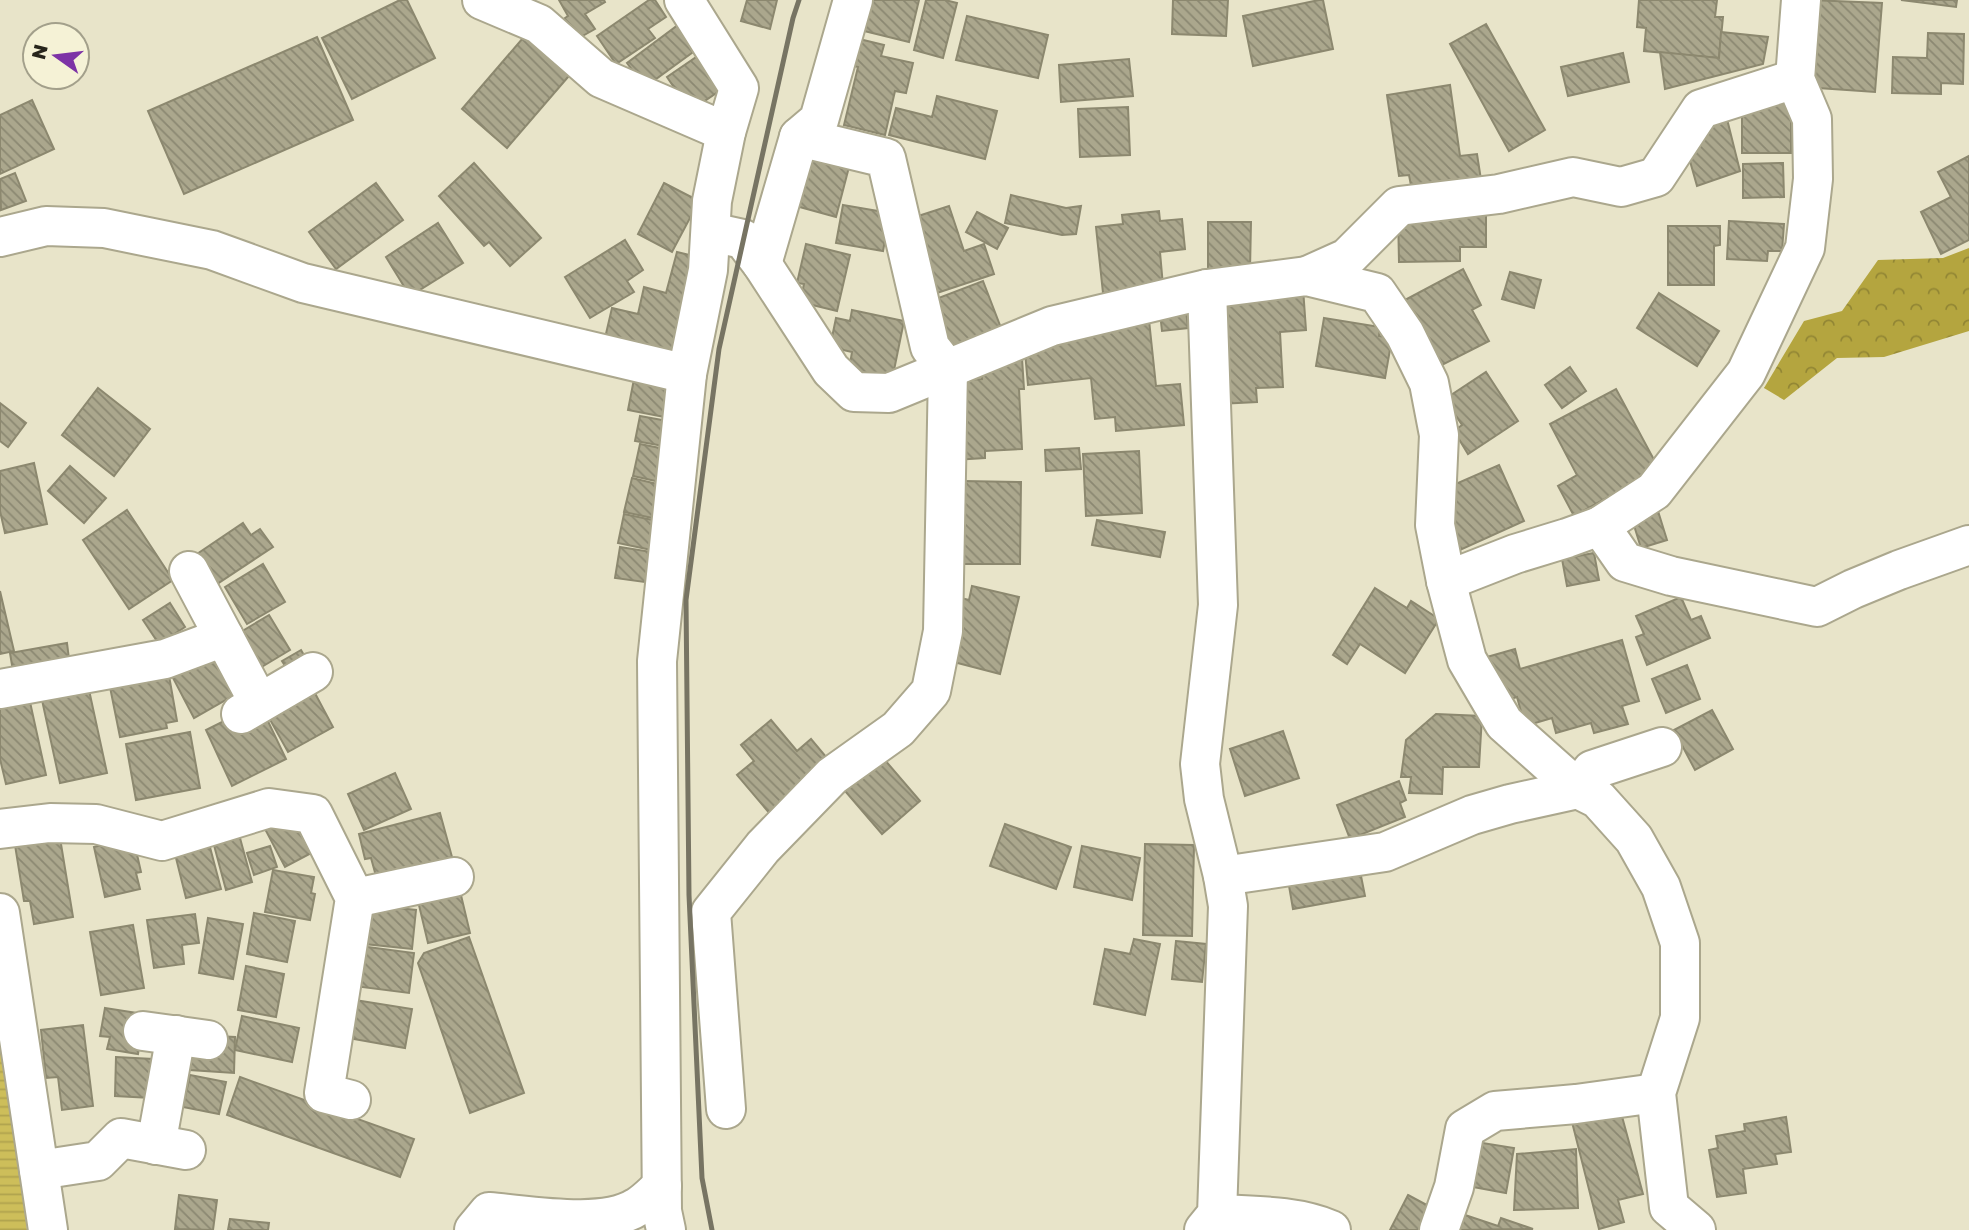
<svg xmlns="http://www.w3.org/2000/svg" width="1969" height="1230" viewBox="0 0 1969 1230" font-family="'Golos Text',sans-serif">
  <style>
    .forest { fill: url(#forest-crowns) }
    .water { fill: url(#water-rules) }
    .building { fill: url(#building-back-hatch); stroke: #8c886f; stroke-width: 2 }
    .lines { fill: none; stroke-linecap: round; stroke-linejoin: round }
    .minor-casing { stroke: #aba78d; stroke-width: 42 }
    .minor { stroke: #fff; stroke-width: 38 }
    .rail { stroke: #777463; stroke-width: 5 }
  </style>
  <defs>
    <pattern id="forest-crowns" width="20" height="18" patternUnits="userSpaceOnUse" patternTransform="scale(1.75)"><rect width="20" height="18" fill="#b4a53f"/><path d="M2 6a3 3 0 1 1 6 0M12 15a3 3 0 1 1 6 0" fill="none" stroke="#928634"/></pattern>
    <pattern id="water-rules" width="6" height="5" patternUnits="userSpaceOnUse" patternTransform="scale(1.75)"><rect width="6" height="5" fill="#cdbe5a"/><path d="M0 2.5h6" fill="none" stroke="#b0a34e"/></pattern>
    <pattern id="building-back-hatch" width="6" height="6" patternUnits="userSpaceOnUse" patternTransform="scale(1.75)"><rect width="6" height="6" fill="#aba78d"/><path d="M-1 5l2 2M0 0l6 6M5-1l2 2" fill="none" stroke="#8b8872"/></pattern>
  </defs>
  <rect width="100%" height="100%" fill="#e8e4c9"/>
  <polygon class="forest" points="1969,248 1969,331 1884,357 1837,358 1784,400 1764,388 1804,321 1842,311 1878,260 1943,258"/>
  <polygon class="water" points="0,1026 27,1230 0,1230"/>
  <g class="building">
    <polygon points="400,0 407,0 435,58 352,99 322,38"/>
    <polygon points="559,0 604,0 605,2 585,14 595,29 570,43 559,22 568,16"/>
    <polygon points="649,0 655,0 666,17 648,29 655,38 616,64 597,36"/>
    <polygon points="747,0 777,0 770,29 741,21"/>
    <polygon points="863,0 919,0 909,42 856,29"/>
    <polygon points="926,0 945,0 957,3 943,58 914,50"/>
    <polygon points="1173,0 1228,0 1226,36 1172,34"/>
    <polygon points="1319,0 1323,0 1333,49 1253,66 1243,16"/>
    <polygon points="1639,0 1717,0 1715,17 1723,17 1719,58 1644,51 1646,28 1637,27"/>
    <polygon points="1811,0 1882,3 1875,92 1804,87"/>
    <polygon points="1901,0 1957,0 1956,7"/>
    <polygon points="967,16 1048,35 1038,78 956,60"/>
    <polygon points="682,22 700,47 645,87 627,63"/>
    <polygon points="1486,24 1545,130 1509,151 1450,44"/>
    <polygon points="529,31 574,70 507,148 462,109"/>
    <polygon points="1721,32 1768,37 1763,64 1665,89 1660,52 1719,58"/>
    <polygon points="1928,33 1964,34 1963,84 1941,83 1941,94 1892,93 1893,57 1927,58"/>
    <polygon points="317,37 353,120 184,194 148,111"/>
    <polygon points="851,37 884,45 881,56 913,63 906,93 895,91 885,135 844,125 858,67 845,64"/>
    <polygon points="708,49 731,83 690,111 667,77"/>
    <polygon points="1623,53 1629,82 1568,96 1561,67"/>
    <polygon points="1129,59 1133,96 1061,102 1059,65"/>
    <polygon points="1450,85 1460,156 1477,154 1482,186 1413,196 1409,175 1399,176 1387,95"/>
    <polygon points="937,96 997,111 985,159 889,135 896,108 932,117"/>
    <polygon points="32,100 54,149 0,174 0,115"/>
    <rect x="1742" y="104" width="49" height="49"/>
    <polygon points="1128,107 1130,155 1080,157 1078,109"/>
    <polygon points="1726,115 1740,171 1697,186 1686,147 1692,129"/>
    <polygon points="1969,156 1969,240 1941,254 1921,212 1951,197 1938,172"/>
    <polygon points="808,157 849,167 836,217 796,206"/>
    <polygon points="474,163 541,238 510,266 489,242 484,246 439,196"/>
    <polygon points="1783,163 1784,197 1743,198 1743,164"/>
    <polygon points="15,173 26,201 1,210 0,179"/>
    <polygon points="376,183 403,220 336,269 309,232"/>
    <polygon points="664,183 699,201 672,252 638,234"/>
    <polygon points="1011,195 1066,208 1081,206 1076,234 1062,235 1005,223"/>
    <polygon points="843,205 890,213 883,251 836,243"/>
    <polygon points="949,206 964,251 984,244 994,274 931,295 906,220"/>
    <polygon points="1159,211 1160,221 1182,219 1185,249 1160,252 1163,286 1103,293 1096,227 1123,224 1122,215"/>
    <polygon points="977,212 1008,228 997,249 966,232"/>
    <polygon points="1486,212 1486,247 1460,247 1460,261 1399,262 1398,213"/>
    <polygon points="1729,221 1784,224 1782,251 1768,251 1767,261 1727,259"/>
    <polygon points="1208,222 1251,222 1250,270 1208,269"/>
    <polygon points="438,223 463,263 410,296 386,257"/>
    <polygon points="1668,226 1720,226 1720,245 1714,246 1714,285 1668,285"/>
    <polygon points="625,240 643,270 627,281 634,292 590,318 565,277"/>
    <polygon points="806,244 850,255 837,311 800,302 804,284 797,283"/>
    <polygon points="677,252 706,259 682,357 605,338 612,308 638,314 644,287 666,293"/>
    <polygon points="1463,269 1481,305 1472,310 1489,341 1440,366 1405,300"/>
    <polygon points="1510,272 1541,280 1534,308 1502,299"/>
    <polygon points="983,281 1001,328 946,349 928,302"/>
    <polygon points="1303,288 1306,330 1280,332 1283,387 1256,388 1257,402 1219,404 1213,294"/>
    <polygon points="1659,293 1719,331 1697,366 1637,328"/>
    <polygon points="852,310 904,321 892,380 849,370 852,352 830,347 836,318 850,321"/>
    <polygon points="1186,310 1188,328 1162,331 1160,313"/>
    <polygon points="1324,318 1380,327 1379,336 1392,338 1385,378 1316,366"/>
    <polygon points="1149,320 1156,386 1180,384 1184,425 1116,431 1115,417 1095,419 1091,378 1028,385 1024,341"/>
    <polygon points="1022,358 1024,389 1019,389 1022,449 985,451 985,458 954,460 950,381 982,379 981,360"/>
    <polygon points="1570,367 1586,391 1562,408 1545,385"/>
    <polygon points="1486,372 1518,421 1468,454 1454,431 1462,425 1445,399"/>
    <polygon points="635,374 683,384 675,419 628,410"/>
    <polygon points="98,388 150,429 114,476 62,435"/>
    <polygon points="1616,389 1659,469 1574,516 1558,486 1577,475 1550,424"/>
    <polygon points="0,403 26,423 8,447 0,441"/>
    <polygon points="640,416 679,423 675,448 635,441"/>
    <polygon points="640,444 675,451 669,484 633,476"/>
    <polygon points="1079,448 1081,469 1046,471 1045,450"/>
    <polygon points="1139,451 1142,513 1086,516 1083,454"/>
    <polygon points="34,463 47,524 5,533 0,511 0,471"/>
    <polygon points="1499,465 1524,521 1460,550 1441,505 1456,498 1451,486"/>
    <polygon points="70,466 106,498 84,523 48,491"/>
    <polygon points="632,478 670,487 662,520 624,512"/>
    <polygon points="964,481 1021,482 1020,564 963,564"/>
    <polygon points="127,510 173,580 129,609 83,540"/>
    <polygon points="1658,511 1667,540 1641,548 1632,519"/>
    <polygon points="624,514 667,523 661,552 618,543"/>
    <polygon points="1097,520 1165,532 1160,557 1092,545"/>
    <polygon points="243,523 251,535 260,529 273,547 214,586 194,556"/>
    <polygon points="620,547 664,554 659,584 615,578"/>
    <polygon points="1594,553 1599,580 1567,586 1562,559"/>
    <polygon points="263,564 285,602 247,624 225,587"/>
    <polygon points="972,586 1019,597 1000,674 946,660 961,598 969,600"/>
    <polygon points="1375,588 1407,608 1411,601 1439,619 1405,673 1360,644 1347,664 1333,655"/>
    <polygon points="0,591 14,651 0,654"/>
    <polygon points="1681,597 1691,620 1701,616 1710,638 1647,665 1636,637 1644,634 1636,616"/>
    <polygon points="170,603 185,627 159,644 143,620"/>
    <polygon points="269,615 290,650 260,668 239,633"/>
    <polygon points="1622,640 1639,701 1622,706 1628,724 1594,733 1591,723 1556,733 1552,718 1525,726 1517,697 1500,702 1487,657 1515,649 1520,669"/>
    <polygon points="67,643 70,667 14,677 10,653"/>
    <polygon points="301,650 309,664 291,675 282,661"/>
    <polygon points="213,653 236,694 194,718 172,676"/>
    <polygon points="1687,665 1700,699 1666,713 1652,679"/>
    <polygon points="168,670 177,721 166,723 167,728 120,737 109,682"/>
    <polygon points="309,682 333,727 288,752 263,707"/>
    <polygon points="89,690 107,773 60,783 42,700"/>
    <polygon points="30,702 46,775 6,784 0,759 0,708"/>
    <polygon points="1712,710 1733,749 1695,770 1674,730"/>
    <polygon points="1436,714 1482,716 1479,767 1443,767 1442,794 1409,793 1411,777 1401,777 1406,740"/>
    <polygon points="232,717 266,717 286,759 232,786 206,730"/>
    <polygon points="771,720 797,751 811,739 832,764 771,815 737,775 754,761 741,745"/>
    <polygon points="1283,731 1299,778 1245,796 1230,749"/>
    <polygon points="190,732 200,788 136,800 126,744"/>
    <polygon points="878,752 920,801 882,834 840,785"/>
    <polygon points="395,773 411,809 364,830 348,794"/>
    <polygon points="1399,781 1406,800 1400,803 1405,817 1350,839 1337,805"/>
    <polygon points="294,813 315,851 285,867 265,829"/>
    <polygon points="440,813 452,857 376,876 371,858 365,859 359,834"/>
    <polygon points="1005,824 1071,847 1056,889 990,866"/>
    <polygon points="237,827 252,882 226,890 211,834"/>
    <polygon points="206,832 221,889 186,898 172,842"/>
    <polygon points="133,837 141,872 136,873 140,889 105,897 94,847"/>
    <polygon points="60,838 73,917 34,924 30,901 24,901 15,845"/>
    <polygon points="1145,844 1194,845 1192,936 1143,935"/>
    <polygon points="270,846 277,867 254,875 247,853"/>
    <polygon points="1082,846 1140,858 1132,900 1074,887"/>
    <polygon points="1359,866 1365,896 1293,909 1288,880"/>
    <polygon points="273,870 314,877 311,893 315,894 310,920 265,912"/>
    <polygon points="460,891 470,933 428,943 418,901"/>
    <polygon points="359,904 416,910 412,949 355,943"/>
    <polygon points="254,913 295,921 287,962 247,954"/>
    <polygon points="195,914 199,943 182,945 184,964 154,968 147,920"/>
    <polygon points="208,918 243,924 233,979 199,973"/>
    <polygon points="133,925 144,988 101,995 90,932"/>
    <polygon points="469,937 524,1093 470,1113 418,963 424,953"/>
    <polygon points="1134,939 1160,944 1145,1015 1094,1004 1105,949 1130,954"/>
    <polygon points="1176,941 1206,944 1202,982 1172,979"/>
    <polygon points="360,946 414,953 409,993 346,985"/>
    <polygon points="246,966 284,974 276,1017 238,1010"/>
    <polygon points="355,1000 412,1009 405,1048 348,1038"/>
    <polygon points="105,1008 144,1014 138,1054 107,1049 110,1037 100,1036"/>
    <polygon points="242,1016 299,1028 292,1062 235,1050"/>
    <polygon points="83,1025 93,1106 62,1110 58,1077 46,1078 41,1030"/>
    <polygon points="215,1036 235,1037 234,1073 190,1070 192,1043"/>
    <polygon points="116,1057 153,1059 151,1098 115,1096"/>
    <polygon points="190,1075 226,1082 219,1114 183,1107"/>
    <polygon points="240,1077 414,1139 400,1177 227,1115"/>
    <polygon points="1620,1109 1643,1194 1618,1200 1624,1222 1599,1229 1572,1122"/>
    <polygon points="1786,1117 1791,1152 1775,1154 1777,1164 1743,1169 1746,1193 1717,1197 1709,1150 1718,1148 1716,1136 1745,1131 1744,1124"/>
    <polygon points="1470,1141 1514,1148 1506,1193 1462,1185"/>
    <polygon points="1576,1149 1578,1208 1514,1210 1517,1154"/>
    <polygon points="179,1195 217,1200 213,1230 175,1229"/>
    <polygon points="1408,1195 1436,1210 1425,1230 1390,1230"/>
    <polygon points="1465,1215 1498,1226 1501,1218 1533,1229 1459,1230"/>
    <polygon points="230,1219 269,1223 268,1230 228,1230"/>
  </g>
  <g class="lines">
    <defs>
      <g id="minor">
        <polyline points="482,0 539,24 601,78 726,132"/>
        <polyline points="711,232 743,239 762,264 831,370 854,392 889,393 1052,326 1207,289 1307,276 1377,293 1405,334 1429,383 1439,435 1435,525 1446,581 1467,660 1504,723 1578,789 1598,799 1634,839 1661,887 1680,943 1680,1018 1656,1093 1669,1207 1696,1230"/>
        <polyline points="0,237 46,226 104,228 212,250 303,283 687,374"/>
        <polyline points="762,264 799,137 819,120 853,0"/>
        <polyline points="1307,276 1347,258 1399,206 1499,194 1573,177 1621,187 1656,177 1701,109 1795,79"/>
        <polyline points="1600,526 1625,562 1671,576 1817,607 1853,589 1899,570 1969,545"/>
        <polyline points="189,571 259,703"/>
        <polyline points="1446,581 1515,554 1567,538 1600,526 1654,491 1746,373 1805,248 1813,179 1812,119 1795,79 1801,0"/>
        <polyline points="0,689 165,659 224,637"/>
        <polyline points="241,714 313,672"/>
        <polyline points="0,829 50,823 96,824 162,841 269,808 313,814 355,898 324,1093 351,1100"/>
        <polyline points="1223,876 1385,852 1472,815 1510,804 1578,789 1592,770 1662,747"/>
        <polyline points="355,898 454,877"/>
        <polyline points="0,913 48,1230"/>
        <polyline points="143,1031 208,1040"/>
        <polyline points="726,1109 711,912 763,847 832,776 898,729 931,691 943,631 948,370 930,347 886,158 799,137"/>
        <polyline points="156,1145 176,1035"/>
        <polyline points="39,1170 98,1161 121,1138 186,1150"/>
        <path d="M 1217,1214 C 1254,1216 1296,1215 1331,1230"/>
        <path d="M 474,1230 L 489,1212 C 529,1215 603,1229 637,1207 C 646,1202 654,1193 662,1186"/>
        <polyline points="666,1230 662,1211 657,661 687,374 708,270 712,201 726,132 739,88 684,0"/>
        <polyline points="1204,1230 1217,1214 1228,906 1223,876 1204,799 1200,764 1218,605 1207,289"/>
        <polyline points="1439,1230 1454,1187 1465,1129 1495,1111 1576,1104 1656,1093"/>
      </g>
    </defs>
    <use href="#minor" class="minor-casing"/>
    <use href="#minor" class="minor"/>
    <polyline class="rail" points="712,1230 702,1178 689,895 686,600 719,349 793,18 799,0"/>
  </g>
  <g transform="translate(56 56) rotate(284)"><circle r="33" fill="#f5f2d6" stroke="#a3a08b" stroke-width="2"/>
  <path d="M0-5L12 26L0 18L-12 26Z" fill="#7d33a6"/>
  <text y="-10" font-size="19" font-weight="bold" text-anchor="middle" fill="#27251b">N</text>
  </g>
</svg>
